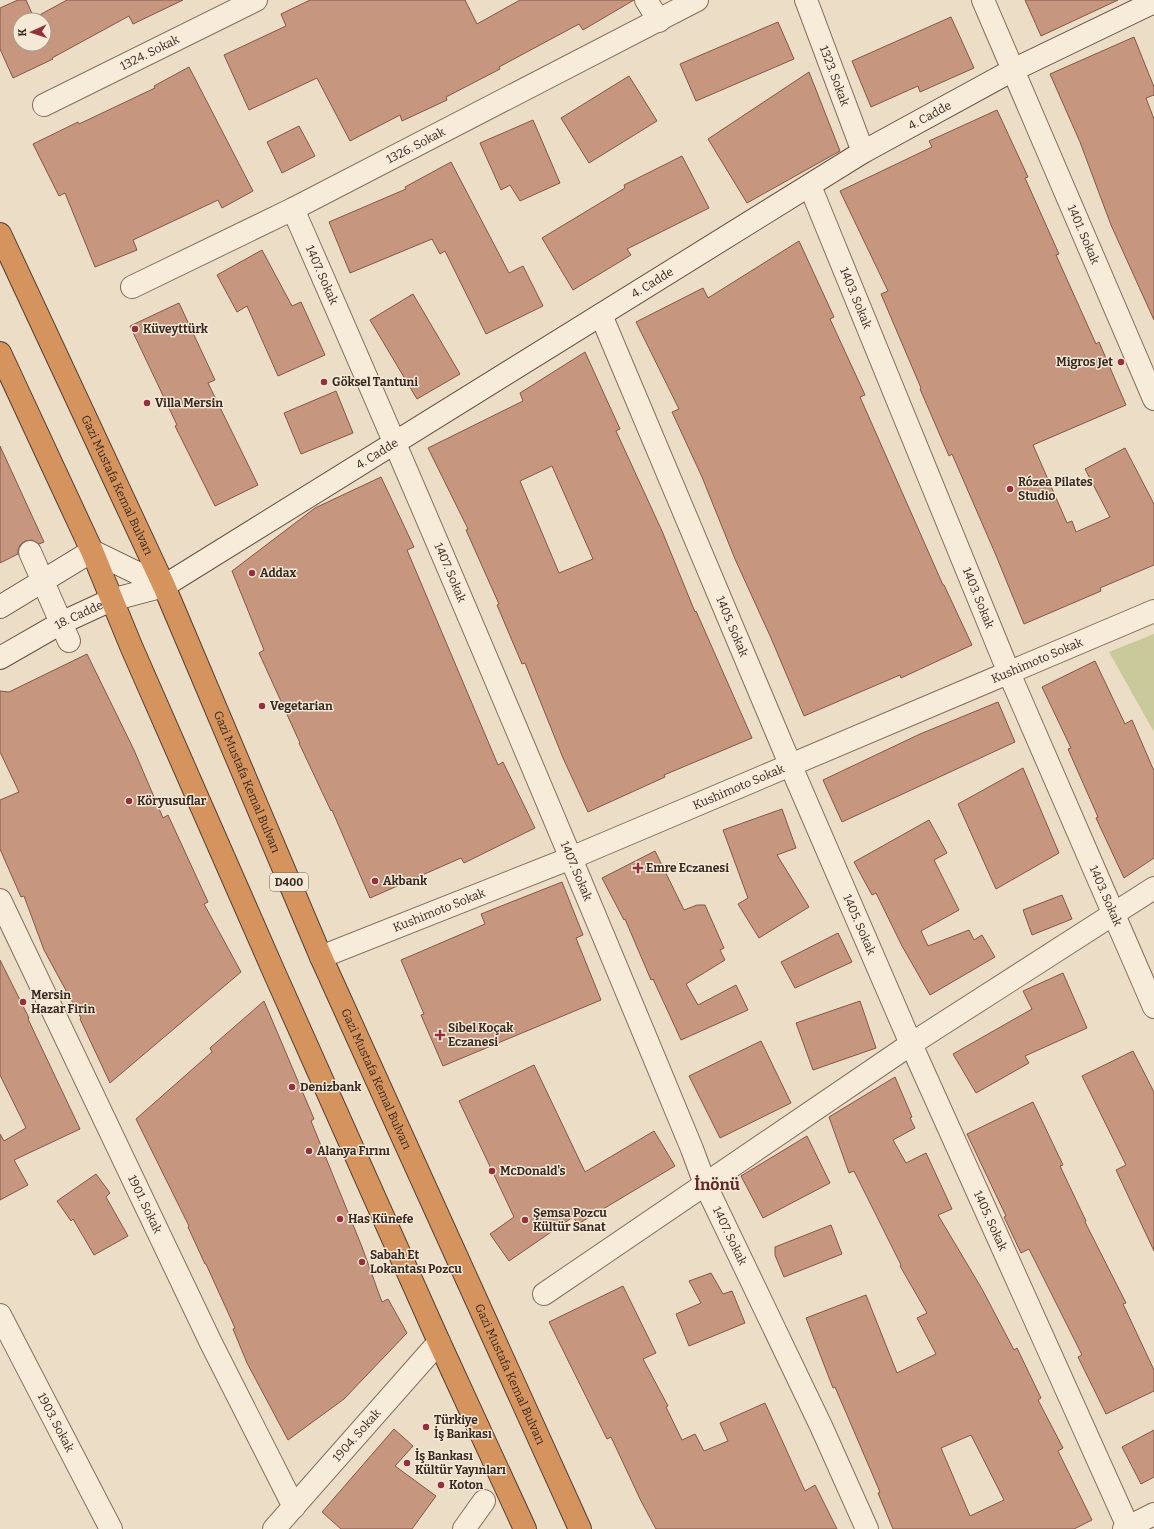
<svg xmlns="http://www.w3.org/2000/svg" width="1154" height="1529" viewBox="0 0 1154 1529" font-family="Bitter,serif">
  <style>
    .green { fill: #c9c99b }
    .building { fill: #c7967f; stroke: #845745; fill-rule: evenodd }
    .lines { fill: none; stroke-linecap: round; stroke-linejoin: round }
    .street-casing { stroke: #866f5d; stroke-width: 24 }
    .secondary-casing { stroke: #685041; stroke-width: 24 }
    .highway-casing { stroke: #543e31; stroke-width: 24 }
    .street { stroke: #f7ebda; stroke-width: 22 }
    .secondary { stroke: #f7ebda; stroke-width: 22 }
    .highway { stroke: #d5945e; stroke-width: 22 }
    .poi-dot { fill: #91313c; stroke: #f4e8d6; stroke-width: 1.5 }
    .labels { text-anchor: middle; stroke-width: 3; stroke-linejoin: round; paint-order: stroke }
    .shield { fill: #f4e8d6; stroke: #706257; stroke-width: 1 }
    .shield-label { font-size: 11px; font-weight: bold; fill: #372920 }
    .street-label { font-size: 12px; fill: #372920; stroke: #f4e8d6 }
    .poi-label { font-size: 12px; font-weight: bold; fill: #372920; stroke: #f4e8d6; text-anchor: start }
    .district-label { font-size: 16px; font-weight: bold; fill: #612922; stroke: #f4e8d6 }
  </style>
  <rect width="100%" height="100%" fill="#ecddc7"/>
  <polygon class="green" points="1154,634 1154,732 1109,652"/>
  <g class="building">
    <path d="M 18,0 L 26,0 L 34,18 L 67,0 L 183,0 L 133,24 L 129,16 L 52,58 L 53,59 L 13,78 L 0,49 L 0,8 ZM 20,20 L 44,20 L 44,44 L 20,44 Z"/>
    <polygon points="310,0 465,0 477,24 520,0 634,0 583,30 579,24 499,67 500,69 446,97 447,100 402,121 400,115 350,141 317,78 249,110 224,55 286,26 281,14"/>
    <polygon points="1025,0 1118,0 1041,36"/>
    <polygon points="951,17 974,68 920,92 918,86 871,107 852,61"/>
    <polygon points="778,22 794,59 696,101 680,64"/>
    <polygon points="1134,37 1154,87 1154,95 1146,98 1154,119 1154,320 1111,225 1080,142 1050,74"/>
    <polygon points="189,67 253,191 222,208 218,200 133,240 137,250 95,267 65,193 59,196 33,144 78,122 79,124 155,88 154,86"/>
    <polygon points="809,72 840,151 747,203 708,139"/>
    <polygon points="629,76 657,121 589,163 561,118"/>
    <polygon points="997,110 1028,177 1025,178 1059,254 1056,255 1096,344 1099,342 1126,405 1033,445 1067,523 1072,521 1076,532 1110,517 1085,469 1125,448 1154,504 1154,565 1100,588 1101,591 1024,624 995,553 952,454 949,456 920,389 921,388 881,294 888,291 840,191 932,147 929,141"/>
    <polygon points="533,120 560,183 520,201 510,185 501,190 480,143"/>
    <polygon points="299,126 315,156 282,173 267,142"/>
    <polygon points="682,156 709,208 627,249 631,255 573,290 542,238 625,188 624,185"/>
    <polygon points="451,162 509,273 523,266 543,306 486,334 445,251 440,254 432,239 350,273 329,222 406,189 405,187"/>
    <polygon points="799,241 834,317 830,319 865,395 860,397 943,585 944,585 972,645 901,678 900,675 804,716 771,638 735,559 702,477 672,412 679,409 636,322 703,288 708,298"/>
    <polygon points="262,250 292,306 301,302 325,355 278,376 247,306 237,312 217,275"/>
    <polygon points="413,294 460,374 417,399 370,320"/>
    <polygon points="179,303 215,380 208,383 258,485 215,506 175,426 177,425 130,326"/>
    <path d="M 585,352 L 620,429 L 616,431 L 662,531 L 695,612 L 696,611 L 752,738 L 664,775 L 665,777 L 588,812 L 563,758 L 525,663 L 522,664 L 497,605 L 499,604 L 466,530 L 468,529 L 428,448 L 523,401 L 520,393 ZM 552,466 L 593,559 L 559,573 L 520,481 Z"/>
    <polygon points="336,391 353,433 301,454 284,413"/>
    <polygon points="0,446 44,542 39,544 32,540 25,541 20,545 18,550 18,554 0,563"/>
    <polygon points="381,477 414,547 407,550 498,765 503,762 535,828 464,863 461,858 370,898 332,810 331,811 299,743 300,743 259,653 264,650 232,571 315,508"/>
    <polygon points="87,654 134,750 163,818 168,815 208,902 204,904 241,972 110,1083 80,1019 81,1018 44,950 24,896 21,897 0,849 0,800 19,792 0,752 0,691 9,692"/>
    <polygon points="1095,661 1125,724 1132,720 1154,771 1154,858 1124,878 1096,818 1098,817 1068,749 1071,748 1042,687"/>
    <polygon points="998,702 1015,742 842,822 823,780 920,734"/>
    <polygon points="1023,768 1059,853 996,889 958,804"/>
    <polygon points="782,809 796,848 777,855 809,907 759,938 738,904 748,898 723,830"/>
    <polygon points="929,820 947,853 934,860 959,910 921,931 928,946 969,930 974,940 982,935 995,957 930,995 902,946 876,893 872,895 854,862"/>
    <polygon points="655,851 684,910 697,905 705,905 724,948 720,950 725,960 686,984 698,1005 736,985 748,1010 681,1040 653,979 651,980 625,919 624,920 602,878"/>
    <polygon points="562,882 583,935 576,938 601,1000 443,1066 421,1015 424,1014 401,960 485,924 481,914"/>
    <polygon points="1062,895 1072,919 1032,935 1023,910"/>
    <polygon points="838,933 852,962 795,988 781,962"/>
    <polygon points="0,960 29,1018 28,1019 80,1129 14,1160 28,1185 0,1200 0,1134 4,1141 26,1128 0,1075"/>
    <polygon points="1063,973 1087,1028 1025,1056 1029,1063 976,1093 953,1054 1032,1009 1023,991"/>
    <polygon points="264,1001 314,1119 311,1121 362,1247 382,1302 388,1299 407,1333 344,1399 288,1440 247,1363 233,1329 235,1328 206,1264 205,1264 188,1227 189,1226 136,1119 212,1052 210,1048"/>
    <polygon points="860,1001 876,1048 813,1070 796,1023"/>
    <polygon points="761,1041 791,1103 720,1138 689,1076"/>
    <polygon points="1133,1051 1154,1092 1154,1251 1116,1170 1126,1165 1082,1076"/>
    <polygon points="534,1065 585,1172 654,1131 675,1166 578,1224 573,1217 509,1261 490,1234 514,1217 459,1101"/>
    <path d="M 895,1077 L 912,1117 L 910,1118 L 915,1128 L 893,1140 L 906,1163 L 926,1153 L 952,1209 L 938,1215 L 982,1289 L 1014,1350 L 1017,1348 L 1041,1398 L 1038,1400 L 1063,1448 L 1058,1451 L 1092,1520 L 1074,1529 L 893,1529 L 878,1493 L 880,1492 L 835,1387 L 833,1388 L 806,1318 L 866,1295 L 897,1373 L 936,1354 L 917,1318 L 927,1313 L 900,1266 L 901,1265 L 854,1171 L 849,1173 L 829,1117 ZM 971,1435 L 1004,1500 L 970,1516 L 941,1448 Z"/>
    <polygon points="1033,1102 1063,1165 1060,1166 1086,1221 1085,1222 1126,1303 1123,1304 1154,1370 1154,1391 1106,1414 1078,1357 1082,1355 1029,1249 1021,1253 1004,1217 1006,1216 967,1134"/>
    <polygon points="807,1136 830,1183 763,1218 741,1176"/>
    <polygon points="96,1174 110,1193 106,1197 128,1236 94,1255 73,1219 71,1221 57,1201"/>
    <polygon points="831,1225 842,1254 784,1277 775,1255 775,1247"/>
    <polygon points="711,1273 723,1294 732,1291 745,1323 689,1346 676,1314 701,1303 689,1281"/>
    <polygon points="623,1286 656,1353 643,1359 668,1406 666,1407 682,1440 695,1434 704,1451 728,1441 720,1423 765,1403 805,1491 815,1485 837,1529 656,1529 641,1501 611,1437 607,1439 549,1322"/>
    <polygon points="394,1429 413,1446 395,1466 436,1496 412,1529 341,1529 322,1512"/>
    <polygon points="1154,1430 1154,1477 1141,1484 1122,1447"/>
  </g>
  <g class="lines">
    <defs>
      <g id="street">
        <polyline points="646,0 659,21"/>
        <path id="s1" d="M 806,0 L 863,152"/>
        <path id="s2" d="M 983,0 L 1154,399"/>
        <path id="s3" d="M 44,105 L 256,0"/>
        <path id="s4" d="M 810,186 L 1009,673 L 1154,1007"/>
        <path id="s5" d="M 293,209 C 430,521 562,835 692,1149 L 705,1184 L 821,1426 L 867,1529"/>
        <path id="s6" d="M 132,287 L 293,209 L 697,0"/>
        <path id="s7" d="M 601,315 L 790,764 L 911,1044 L 1129,1529"/>
        <polyline points="30,552 69,641"/>
        <path id="s8" d="M 0,900 L 211,1343 L 294,1507"/>
        <path id="s9" d="M 321,957 L 571,858 L 1154,611"/>
        <polyline points="544,1294 911,1044 1154,888"/>
        <path id="s10" d="M 0,1315 L 111,1529"/>
        <path id="s11" d="M 274,1529 L 439,1342"/>
        <polyline points="464,1529 484,1501"/>
        <polyline points="1124,1529 1154,1514"/>
      </g>
      <g id="secondary">
        <polyline points="0,607 92,551 164,586"/>
        <path id="s12" d="M 0,658 L 61,623 L 111,600 L 164,586 L 863,152 L 1013,70 L 1154,2"/>
      </g>
      <g id="highway">
        <path id="s13" d="M 0,234 L 164,586 L 321,957 L 580,1529"/>
        <polyline points="0,353 92,551 131,646 274,972 439,1342 525,1529"/>
      </g>
    </defs>
    <use href="#street" class="street-casing"/>
    <use href="#secondary" class="secondary-casing"/>
    <use href="#highway" class="highway-casing"/>
    <use href="#street" class="street"/>
    <use href="#secondary" class="secondary"/>
    <use href="#highway" class="highway"/>
  </g>
  <g class="poi-dot">
    <circle cx="135" cy="329" r="4"/>
    <circle cx="1121" cy="362" r="4"/>
    <circle cx="324" cy="382" r="4"/>
    <circle cx="147" cy="403" r="4"/>
    <circle cx="1010" cy="489" r="4"/>
    <circle cx="252" cy="573" r="4"/>
    <circle cx="262" cy="706" r="4"/>
    <circle cx="129" cy="801" r="4"/>
    <path d="M636 862h4v4h4v4h-4v4h-4v-4h-4v-4h4z"/>
    <circle cx="375" cy="881" r="4"/>
    <circle cx="23" cy="1002" r="4"/>
    <path d="M438 1029h4v4h4v4h-4v4h-4v-4h-4v-4h4z"/>
    <circle cx="292" cy="1087" r="4"/>
    <circle cx="309" cy="1151" r="4"/>
    <circle cx="492" cy="1171" r="4"/>
    <circle cx="340" cy="1219" r="4"/>
    <circle cx="525" cy="1220" r="4"/>
    <circle cx="362" cy="1262" r="4"/>
    <circle cx="426" cy="1427" r="4"/>
    <circle cx="407" cy="1463" r="4"/>
    <circle cx="441" cy="1485" r="4"/>
  </g>
  <g class="labels">
    <rect class="shield" x="270" y="873" width="38" height="18" rx="3"/>
    <g class="shield-label">
      <text x="289" y="886">D400</text>
    </g>
    <g class="street-label">
      <text dy="4" stroke="none"><textPath href="#s3" startOffset="118">1324. Sokak</textPath></text>
      <text dy="4" stroke="none"><textPath href="#s1" startOffset="81">1323. Sokak</textPath></text>
      <text dy="4" stroke="none"><textPath href="#s12" startOffset="1079">4. Cadde</textPath></text>
      <text dy="4" stroke="none"><textPath href="#s6" startOffset="317">1326. Sokak</textPath></text>
      <text dy="4" stroke="none"><textPath href="#s2" startOffset="255">1401. Sokak</textPath></text>
      <text dy="4" stroke="none"><textPath href="#s5" startOffset="72">1407. Sokak</textPath></text>
      <text dy="4" stroke="none"><textPath href="#s12" startOffset="755">4. Cadde</textPath></text>
      <text dy="4" stroke="none"><textPath href="#s4" startOffset="121">1403. Sokak</textPath></text>
      <text dy="4" stroke="none"><textPath href="#s12" startOffset="431">4. Cadde</textPath></text>
      <text dy="4" stroke="none"><textPath href="#s13" startOffset="277">Gazi Mustafa Kemal Bulvarı</textPath></text>
      <text dy="4" stroke="none"><textPath href="#s5" startOffset="396">1407. Sokak</textPath></text>
      <text dy="4" stroke="none"><textPath href="#s4" startOffset="445">1403. Sokak</textPath></text>
      <text dy="4" stroke="none"><textPath href="#s12" startOffset="90">18. Cadde</textPath></text>
      <text dy="4" stroke="none"><textPath href="#s7" startOffset="338">1405. Sokak</textPath></text>
      <text dy="4" stroke="none"><textPath href="#s9" startOffset="775">Kushimoto Sokak</textPath></text>
      <text dy="4" stroke="none"><textPath href="#s13" startOffset="601">Gazi Mustafa Kemal Bulvarı</textPath></text>
      <text dy="4" stroke="none"><textPath href="#s9" startOffset="451">Kushimoto Sokak</textPath></text>
      <text dy="4" stroke="none"><textPath href="#s5" startOffset="720">1407. Sokak</textPath></text>
      <text dy="4" stroke="none"><textPath href="#s4" startOffset="769">1403. Sokak</textPath></text>
      <text dy="4" stroke="none"><textPath href="#s9" startOffset="127">Kushimoto Sokak</textPath></text>
      <text dy="4" stroke="none"><textPath href="#s7" startOffset="662">1405. Sokak</textPath></text>
      <text dy="4" stroke="none"><textPath href="#s13" startOffset="925">Gazi Mustafa Kemal Bulvarı</textPath></text>
      <text dy="4" stroke="none"><textPath href="#s8" startOffset="337">1901. Sokak</textPath></text>
      <text dy="4" stroke="none"><textPath href="#s7" startOffset="986">1405. Sokak</textPath></text>
      <text dy="4" stroke="none"><textPath href="#s5" startOffset="1116">1407. Sokak</textPath></text>
      <text dy="4" stroke="none"><textPath href="#s13" startOffset="1249">Gazi Mustafa Kemal Bulvarı</textPath></text>
      <text dy="4" stroke="none"><textPath href="#s10" startOffset="121">1903. Sokak</textPath></text>
      <text dy="4" stroke="none"><textPath href="#s11" startOffset="125">1904. Sokak</textPath></text>
    </g>
    <g class="poi-label">
      <text x="143" y="333">Küveyttürk</text>
      <text x="1113" y="366" text-anchor="end">Migros Jet</text>
      <text x="332" y="386">Göksel Tantuni</text>
      <text x="155" y="407">Villa Mersin</text>
      <text x="1018" y="486">Rózea Pilates<tspan x="1018" dy="14">Studio</tspan></text>
      <text x="260" y="577">Addax</text>
      <text x="270" y="710">Vegetarian</text>
      <text x="137" y="805">Köryusuflar</text>
      <text x="646" y="872">Emre Eczanesi</text>
      <text x="383" y="885">Akbank</text>
      <text x="31" y="999">Mersin<tspan x="31" dy="14">Hazar Firin</tspan></text>
      <text x="448" y="1032">Sibel Koçak<tspan x="448" dy="14">Eczanesi</tspan></text>
      <text x="300" y="1091">Denizbank</text>
      <text x="317" y="1155">Alanya Fırını</text>
      <text x="500" y="1175">McDonald's</text>
      <text x="533" y="1217">Şemsa Pozcu<tspan x="533" dy="14">Kültür Sanat</tspan></text>
      <text x="348" y="1223">Has Künefe</text>
      <text x="370" y="1259">Sabah Et<tspan x="370" dy="14">Lokantası Pozcu</tspan></text>
      <text x="434" y="1424">Türkiye<tspan x="434" dy="14">İş Bankası</tspan></text>
      <text x="415" y="1460">İş Bankası<tspan x="415" dy="14">Kültür Yayınları</tspan></text>
      <text x="449" y="1489">Koton</text>
    </g>
    <g class="district-label">
      <text x="717" y="1190">İnönü</text>
    </g>
  </g>
  <g transform="translate(32 32) rotate(267)"><circle r="19" fill="#f4e8d6" stroke="#a89c8d"/>
  <path d="M0-3L7 15L0 10L-7 15Z" fill="#91313c"/>
  <text y="-6" font-size="11" font-weight="bold" text-anchor="middle" fill="#372920">K</text>
  </g>
</svg>
